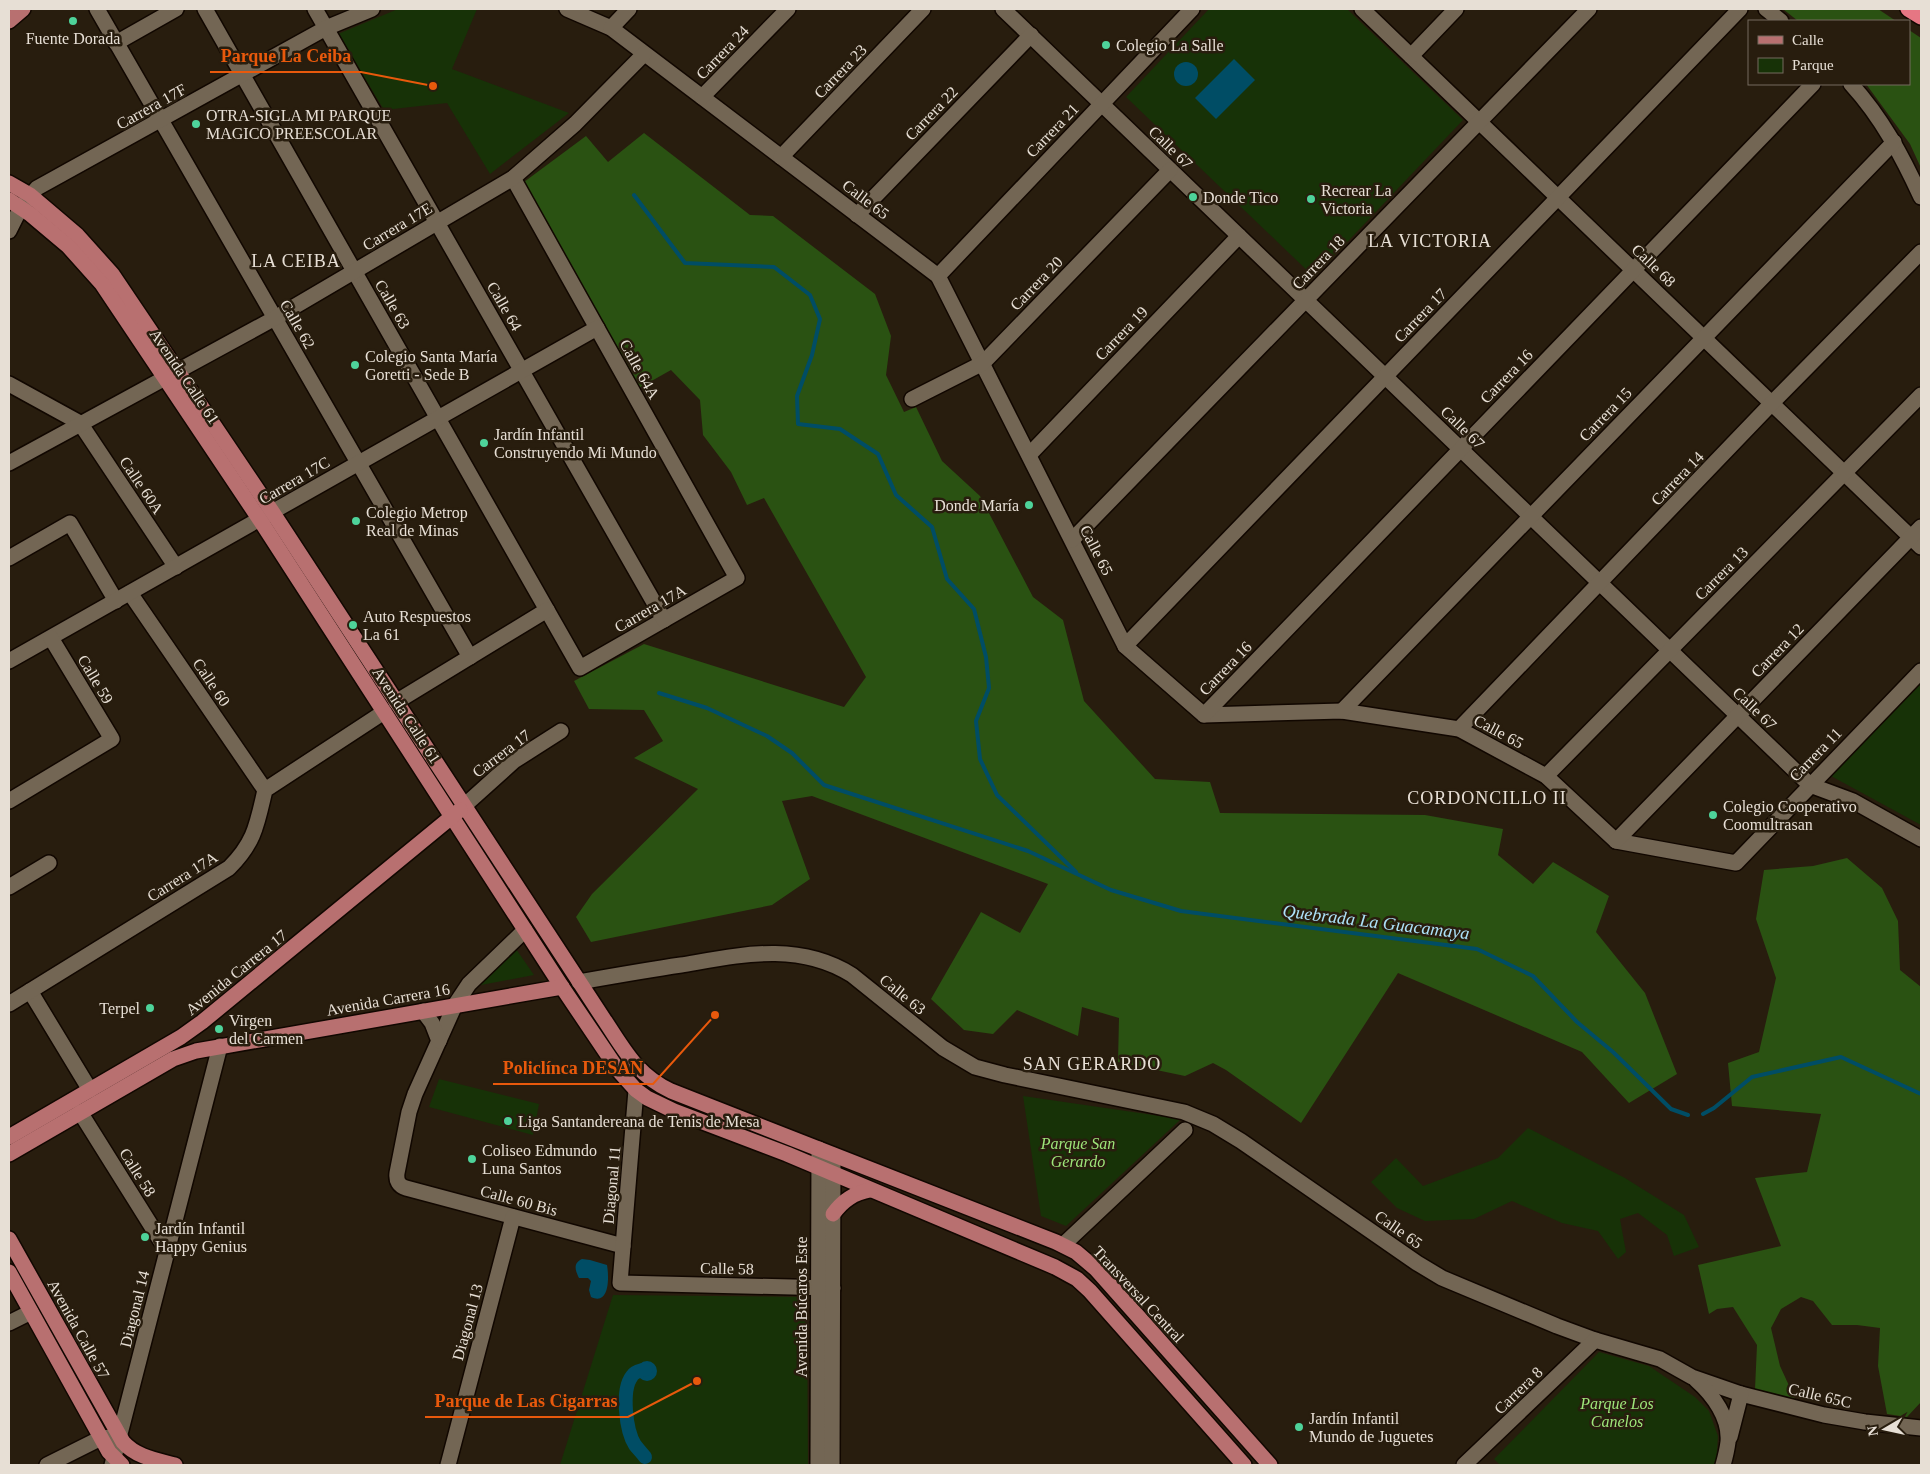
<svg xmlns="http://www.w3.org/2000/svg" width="1930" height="1474" viewBox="0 0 1930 1474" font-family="Georgia,serif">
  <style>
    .green { fill: #173207 }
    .forest { fill: #2a5212 }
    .water { fill: #004d65 }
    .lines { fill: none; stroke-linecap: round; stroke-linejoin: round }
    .stream { stroke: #004d65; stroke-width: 4 }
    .canal { stroke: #004d65; stroke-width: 14 }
    .minor-casing { stroke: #110700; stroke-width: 18 }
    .major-casing { stroke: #110700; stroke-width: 18 }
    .highway-casing { stroke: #110700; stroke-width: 18 }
    .minor { stroke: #736654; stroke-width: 15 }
    .major { stroke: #b87070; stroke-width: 15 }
    .highway { stroke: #e67683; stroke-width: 15 }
    .poi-dot { fill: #4ed39a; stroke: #281d0e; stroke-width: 2 }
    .labels { text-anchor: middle; stroke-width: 5; stroke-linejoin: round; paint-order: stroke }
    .poi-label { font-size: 16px; fill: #e7dfd5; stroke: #281d0e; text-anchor: start }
    .street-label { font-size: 16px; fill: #e7dfd5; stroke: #281d0e }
    .park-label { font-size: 16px; font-style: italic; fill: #9ee67a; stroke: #281d0e }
    .neighbourhood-label { font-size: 18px; letter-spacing: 1px; fill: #e7dfd5; stroke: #281d0e }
    .water-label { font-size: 18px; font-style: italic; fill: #ace1f8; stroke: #281d0e }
    .leader { fill: none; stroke: #e8590c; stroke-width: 2 }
    .callout-dot { fill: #e8590c; stroke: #281d0e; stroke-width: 2 }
    .callout-label { font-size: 18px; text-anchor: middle; font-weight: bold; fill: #e8590c; stroke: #281d0e; stroke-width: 5; stroke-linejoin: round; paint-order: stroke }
  </style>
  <rect width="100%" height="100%" fill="#281d0e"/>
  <g class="green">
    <polygon points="398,9 477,9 452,69 569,113 490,174 447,103 384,110 338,34"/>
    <polygon points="1209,9 1347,9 1463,120 1314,277 1126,97"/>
    <polygon points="1921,683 1921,825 1831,776"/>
    <polygon points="516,949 534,975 476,986"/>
    <polygon points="439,1079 539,1104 533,1135 429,1107"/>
    <polygon points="1023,1096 1181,1119 1066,1226 1041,1216"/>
    <polygon points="1528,1128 1625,1178 1684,1215 1699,1247 1674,1256 1667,1235 1638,1213 1620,1219 1626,1252 1618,1259 1598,1231 1562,1223 1512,1201 1474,1219 1425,1221 1397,1208 1371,1182 1396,1158 1423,1186 1498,1158"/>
    <polygon points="613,1295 807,1297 808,1465 560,1465"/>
    <polygon points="1599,1352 1649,1366 1695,1397 1709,1411 1718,1436 1716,1465 1500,1465 1494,1459"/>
  </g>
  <g class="forest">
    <polygon points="1783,9 1878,9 1896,21 1798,21"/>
    <polygon points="1909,30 1921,38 1921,168 1910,144 1866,84 1909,84"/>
    <polygon points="644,133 750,215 773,216 875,294 891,336 886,375 904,412 916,407 942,461 980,496 1033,597 1063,620 1084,701 1155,779 1210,782 1220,813 1425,815 1503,829 1498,855 1533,884 1553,862 1609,896 1596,932 1645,993 1677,1074 1629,1103 1582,1052 1398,973 1301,1123 1226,1070 1213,1063 1185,1076 1118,1062 1119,1018 1082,1007 1078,1036 1017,1010 993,1034 964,1030 931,999 981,912 1020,933 1048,884 812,796 782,801 810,879 772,905 591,942 576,917 592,894 698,789 634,758 663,741 644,710 589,709 574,681 644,644 844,707 866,677 764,498 747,505 731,472 703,435 700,400 671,370 639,388 524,182 586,136 608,162"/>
    <polygon points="1847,858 1882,888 1898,921 1900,970 1921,987 1921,1402 1907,1417 1887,1414 1878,1366 1880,1328 1857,1325 1832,1325 1813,1301 1801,1297 1781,1309 1771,1328 1780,1366 1797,1403 1755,1389 1757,1345 1733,1307 1717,1309 1709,1314 1698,1265 1781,1246 1755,1178 1807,1172 1821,1114 1732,1106 1728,1063 1759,1052 1776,978 1756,919 1764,870 1813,866"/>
  </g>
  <g class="water">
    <polygon points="1234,59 1255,80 1216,119 1195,98"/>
    <circle cx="1186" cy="74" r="12"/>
    <path d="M 582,1259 L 590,1260 L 607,1265 C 609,1276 610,1306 591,1297 L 589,1290 L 591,1281 L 588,1278 L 579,1278 C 575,1270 573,1263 582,1259 Z"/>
    <circle cx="647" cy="1371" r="10"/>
  </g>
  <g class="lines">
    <g class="stream">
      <polyline points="634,195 685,263 774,267 810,295 820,319 812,355 797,396 798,424 840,429 878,454 896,495 932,527 947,579 974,609 986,657 989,688 976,721 980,759 997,795 1076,872"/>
      <polyline points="659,693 707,708 767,736 792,753 824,785 1028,851 1111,890 1181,911 1477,949 1533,976 1577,1022 1613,1052 1671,1109 1688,1115"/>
      <polyline points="1703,1114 1714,1108 1752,1077 1841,1057 1921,1094"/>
    </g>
    <path class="canal" d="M 645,1457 C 642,1453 638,1449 635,1445 C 626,1431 621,1390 632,1376 C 635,1371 641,1371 646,1369"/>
    <defs>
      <g id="minor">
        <polyline points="97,9 470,657"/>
        <polyline points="205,9 580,668 737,578 513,178"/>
        <polyline points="315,9 664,620"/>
        <polyline points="567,9 611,28 938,276 1125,646 1204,715 1342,711 1459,729 1546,776 1616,841 1736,863 1921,671"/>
        <polyline points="1003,9 1810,785 1853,801 1921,839"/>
        <polyline points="1362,9 1921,547"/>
        <polyline points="1766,9 1781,21"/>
        <polyline points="611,28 629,9"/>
        <polyline points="116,43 176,9"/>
        <polyline points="1411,56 1456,9"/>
        <path d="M 1851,84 C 1882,118 1902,156 1921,197"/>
        <polyline points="702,97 788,9"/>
        <polyline points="781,157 923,9"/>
        <polyline points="857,215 1031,35"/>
        <polyline points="9,231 21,207 37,188 326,28 372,9"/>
        <polyline points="938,276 1192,9"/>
        <polyline points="9,384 80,423 176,567"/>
        <polyline points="912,399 983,363 1170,170"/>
        <polyline points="1029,455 1239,236"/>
        <polyline points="9,463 275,318 513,178 575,124 644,54"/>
        <polyline points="1072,540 1589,9"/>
        <polyline points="9,558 70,523 116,601"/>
        <polyline points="130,593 265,790"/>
        <polyline points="1125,646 1740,9"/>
        <polyline points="9,661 597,328"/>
        <polyline points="396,702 547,610"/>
        <polyline points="1342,711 1894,142"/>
        <polyline points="1204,715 1813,84"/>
        <polyline points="1459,729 1772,403 1921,252"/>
        <polyline points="1546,776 1921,395"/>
        <polyline points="9,801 112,739 51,638"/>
        <polyline points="464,806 514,761 561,731"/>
        <polyline points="1616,841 1921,527"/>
        <polyline points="9,887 49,863"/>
        <path d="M 525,930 L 469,984 L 455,1005 L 415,1094 L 409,1112 L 397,1173 C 396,1181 399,1186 406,1188 L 623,1246"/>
        <path d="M 579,982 C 613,976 647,970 681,965 C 740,955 798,941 852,975 L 943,1048 L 975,1067 L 1005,1075 L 1184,1112 L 1213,1124 L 1241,1141 L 1417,1263 L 1442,1278 L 1557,1326 L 1595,1340 L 1660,1359 L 1692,1377 L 1741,1394 L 1824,1415 L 1865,1422 L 1921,1428"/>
        <polyline points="30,991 90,1090"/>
        <path d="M 9,1004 L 229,868 C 255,842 257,824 265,790 L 384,712"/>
        <polyline points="423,1011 432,1023 439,1041"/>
        <polyline points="636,1090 620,1283 833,1288"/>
        <polyline points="80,1112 167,1251"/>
        <polyline points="1063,1245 1185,1130"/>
        <polyline points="9,1323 31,1312"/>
        <path d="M 1696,1380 C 1713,1395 1730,1418 1728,1442 C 1727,1450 1725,1458 1723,1465"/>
        <polyline points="1730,1437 1741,1394"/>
        <polyline points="47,1465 101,1438 113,1437"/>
        <polyline points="112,1465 220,1046"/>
        <polyline points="448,1465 513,1217"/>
        <polyline points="818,1465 819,1149"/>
        <polyline points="832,1465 833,1155"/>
        <polyline points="1464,1465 1595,1340"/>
      </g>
      <g id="major">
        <polyline points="9,21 23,9"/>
        <path d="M 9,183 L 30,195 L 77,235 L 112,274 L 273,513 L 603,1018 C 624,1049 636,1075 671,1091 L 1056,1242 L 1076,1252 L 1096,1269 L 1270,1465"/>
        <polyline points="9,200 30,214 68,246 102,284 260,520 562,987 618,1070 636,1090 647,1098 674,1111 787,1154 1055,1267 1077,1279 1090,1291 1244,1465"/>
        <polyline points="9,1137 181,1037 202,1022 460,810"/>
        <polyline points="9,1154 173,1059 196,1051 562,987"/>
        <path d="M 833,1214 C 843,1200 854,1193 870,1190"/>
        <path d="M 9,1239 L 123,1442 C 136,1457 156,1460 175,1465"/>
        <polyline points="9,1272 109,1452 122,1465"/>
      </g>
      <polyline id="highway" points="1908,9 1921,17"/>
    </defs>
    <use href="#minor" class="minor-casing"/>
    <use href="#major" class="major-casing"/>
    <use href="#highway" class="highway-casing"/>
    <use href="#minor" class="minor"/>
    <use href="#major" class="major"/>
    <use href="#highway" class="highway"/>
  </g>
  <g class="poi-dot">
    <circle cx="73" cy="21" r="5"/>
    <circle cx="1106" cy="45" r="5"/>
    <circle cx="196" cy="124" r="5"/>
    <circle cx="1193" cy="197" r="5"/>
    <circle cx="1311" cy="199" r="5"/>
    <circle cx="355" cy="365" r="5"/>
    <circle cx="484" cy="443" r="5"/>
    <circle cx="1029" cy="505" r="5"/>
    <circle cx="356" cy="521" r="5"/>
    <circle cx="353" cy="625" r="5"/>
    <circle cx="1713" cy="815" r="5"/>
    <circle cx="150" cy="1008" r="5"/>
    <circle cx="219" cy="1029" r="5"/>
    <circle cx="508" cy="1121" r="5"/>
    <circle cx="472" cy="1159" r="5"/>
    <circle cx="145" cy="1237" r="5"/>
    <circle cx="1299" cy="1427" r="5"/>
  </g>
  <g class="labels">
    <g class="poi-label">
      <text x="73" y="44" text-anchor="middle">Fuente Dorada</text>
      <text x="1116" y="51">Colegio La Salle</text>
      <text x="206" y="121">OTRA-SIGLA MI PARQUE<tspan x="206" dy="18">MAGICO PREESCOLAR</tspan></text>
      <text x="1321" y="196">Recrear La<tspan x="1321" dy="18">Victoria</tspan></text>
      <text x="1203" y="203">Donde Tico</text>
      <text x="365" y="362">Colegio Santa María<tspan x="365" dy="18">Goretti - Sede B</tspan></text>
      <text x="494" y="440">Jardín Infantil<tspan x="494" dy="18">Construyendo Mi Mundo</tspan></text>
      <text x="1019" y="511" text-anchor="end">Donde María</text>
      <text x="366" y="518">Colegio Metrop<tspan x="366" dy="18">Real de Minas</tspan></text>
      <text x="363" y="622">Auto Respuestos<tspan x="363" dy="18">La 61</tspan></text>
      <text x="1723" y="812">Colegio Cooperativo<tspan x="1723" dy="18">Coomultrasan</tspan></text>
      <text x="140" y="1014" text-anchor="end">Terpel</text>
      <text x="229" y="1026">Virgen<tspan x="229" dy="18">del Carmen</tspan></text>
      <text x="518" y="1127">Liga Santandereana de Tenis de Mesa</text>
      <text x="482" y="1156">Coliseo Edmundo<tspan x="482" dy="18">Luna Santos</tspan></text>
      <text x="155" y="1234">Jardín Infantil<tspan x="155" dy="18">Happy Genius</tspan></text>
      <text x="1309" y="1424">Jardín Infantil<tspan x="1309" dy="18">Mundo de Juguetes</tspan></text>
    </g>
    <g class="street-label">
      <text transform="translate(722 52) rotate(-46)" y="6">Carrera 24</text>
      <text transform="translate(840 71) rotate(-46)" y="6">Carrera 23</text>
      <text transform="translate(151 106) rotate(-29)" y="6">Carrera 17F</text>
      <text transform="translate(931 113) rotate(-46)" y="6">Carrera 22</text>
      <text transform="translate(1052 130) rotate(-46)" y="6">Carrera 21</text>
      <text transform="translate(1171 147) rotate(44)" y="6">Calle 67</text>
      <text transform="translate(866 199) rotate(37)" y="6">Calle 65</text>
      <text transform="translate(397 226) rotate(-31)" y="6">Carrera 17E</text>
      <text transform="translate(1318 262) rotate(-46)" y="6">Carrera 18</text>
      <text transform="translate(1654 265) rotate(44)" y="6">Calle 68</text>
      <text transform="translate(1036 283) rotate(-46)" y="6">Carrera 20</text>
      <text transform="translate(393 304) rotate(60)" y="6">Calle 63</text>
      <text transform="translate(505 306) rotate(60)" y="6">Calle 64</text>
      <text transform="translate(1420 315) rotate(-46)" y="6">Carrera 17</text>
      <text transform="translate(298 324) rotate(60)" y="6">Calle 62</text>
      <text transform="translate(1121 333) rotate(-46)" y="6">Carrera 19</text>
      <text transform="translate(640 369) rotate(61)" y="6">Calle 64A</text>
      <text transform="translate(185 376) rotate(56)" y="6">Avenida Calle 61</text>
      <text transform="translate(1506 376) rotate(-46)" y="6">Carrera 16</text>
      <text transform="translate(1605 414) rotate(-46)" y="6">Carrera 15</text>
      <text transform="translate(1463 427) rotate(44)" y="6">Calle 67</text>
      <text transform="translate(1677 478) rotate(-46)" y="6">Carrera 14</text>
      <text transform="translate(294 480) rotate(-30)" y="6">Carrera 17C</text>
      <text transform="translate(142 485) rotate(56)" y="6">Calle 60A</text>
      <text transform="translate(1097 550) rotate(63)" y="6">Calle 65</text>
      <text transform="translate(1721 573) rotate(-45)" y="6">Carrera 13</text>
      <text transform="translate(650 608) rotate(-30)" y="6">Carrera 17A</text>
      <text transform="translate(1777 650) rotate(-46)" y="6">Carrera 12</text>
      <text transform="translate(1225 668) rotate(-46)" y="6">Carrera 16</text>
      <text transform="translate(96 679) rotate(59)" y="6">Calle 59</text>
      <text transform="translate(212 682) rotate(56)" y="6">Calle 60</text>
      <text transform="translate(1755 708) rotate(44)" y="6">Calle 67</text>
      <text transform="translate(407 715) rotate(57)" y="6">Avenida Calle 61</text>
      <text transform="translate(1499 731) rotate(28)" y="6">Calle 65</text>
      <text transform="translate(501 753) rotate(-37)" y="6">Carrera 17</text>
      <text transform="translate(1815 754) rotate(-46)" y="6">Carrera 11</text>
      <text transform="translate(182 876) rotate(-32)" y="6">Carrera 17A</text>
      <text transform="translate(236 972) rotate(-39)" y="6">Avenida Carrera 17</text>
      <text transform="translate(903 994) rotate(39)" y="6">Calle 63</text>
      <text transform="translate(388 999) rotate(-10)" y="6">Avenida Carrera 16</text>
      <text transform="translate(138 1172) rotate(58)" y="6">Calle 58</text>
      <text transform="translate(611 1185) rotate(-85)" y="6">Diagonal 11</text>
      <text transform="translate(519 1200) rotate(15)" y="6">Calle 60 Bis</text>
      <text transform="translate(1399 1229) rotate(35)" y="6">Calle 65</text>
      <text transform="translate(727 1268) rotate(1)" y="6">Calle 58</text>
      <text transform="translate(1139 1294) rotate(47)" y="6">Transversal Central</text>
      <text transform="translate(801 1307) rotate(-90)" y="6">Avenida Búcaros Este</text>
      <text transform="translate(134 1309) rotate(-76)" y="6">Diagonal 14</text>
      <text transform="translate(467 1322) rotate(-75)" y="6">Diagonal 13</text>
      <text transform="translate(79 1329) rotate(61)" y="6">Avenida Calle 57</text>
      <text transform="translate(1518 1390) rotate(-44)" y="6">Carrera 8</text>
      <text transform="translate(1820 1395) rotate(13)" y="6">Calle 65C</text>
    </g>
    <g class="park-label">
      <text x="1078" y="1149">Parque San<tspan x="1078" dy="18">Gerardo</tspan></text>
      <text x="1617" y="1409">Parque Los<tspan x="1617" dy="18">Canelos</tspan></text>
    </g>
    <g class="neighbourhood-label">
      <text x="1430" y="247">LA VICTORIA</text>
      <text x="296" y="267">LA CEIBA</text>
      <text x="1487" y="804">CORDONCILLO II</text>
      <text x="1092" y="1070">SAN GERARDO</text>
    </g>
    <g class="water-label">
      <text transform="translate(1376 922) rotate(7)" y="6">Quebrada La Guacamaya</text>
    </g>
  </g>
  <path class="leader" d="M433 86L361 72H210M715 1015L653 1084H493M697 1381L628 1417H425"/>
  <g class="callout-dot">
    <circle cx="433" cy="86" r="5"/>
    <circle cx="715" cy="1015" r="5"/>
    <circle cx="697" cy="1381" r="5"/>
  </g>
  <g class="callout-label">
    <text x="286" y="62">Parque La Ceiba</text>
    <text x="573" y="1074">Policlínca DESAN</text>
    <text x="526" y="1407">Parque de Las Cigarras</text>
  </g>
  <rect width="1930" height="1474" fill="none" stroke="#e7dfd5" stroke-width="20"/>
  <rect x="1748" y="20" width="162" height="65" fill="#281d0e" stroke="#746b5e"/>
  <rect x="1758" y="36" width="25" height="8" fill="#b87070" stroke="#746b5e"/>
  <text x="1792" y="45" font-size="15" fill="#e7dfd5">Calle</text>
  <rect x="1758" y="58" width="25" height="15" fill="#173207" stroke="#746b5e"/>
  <text x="1792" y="70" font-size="15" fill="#e7dfd5">Parque</text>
  <g transform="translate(1885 1429) rotate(261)" stroke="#281d0e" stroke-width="4" paint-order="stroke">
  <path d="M0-4L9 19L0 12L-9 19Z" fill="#e7dfd5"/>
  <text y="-8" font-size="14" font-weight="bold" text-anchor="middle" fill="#e7dfd5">N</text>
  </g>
</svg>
